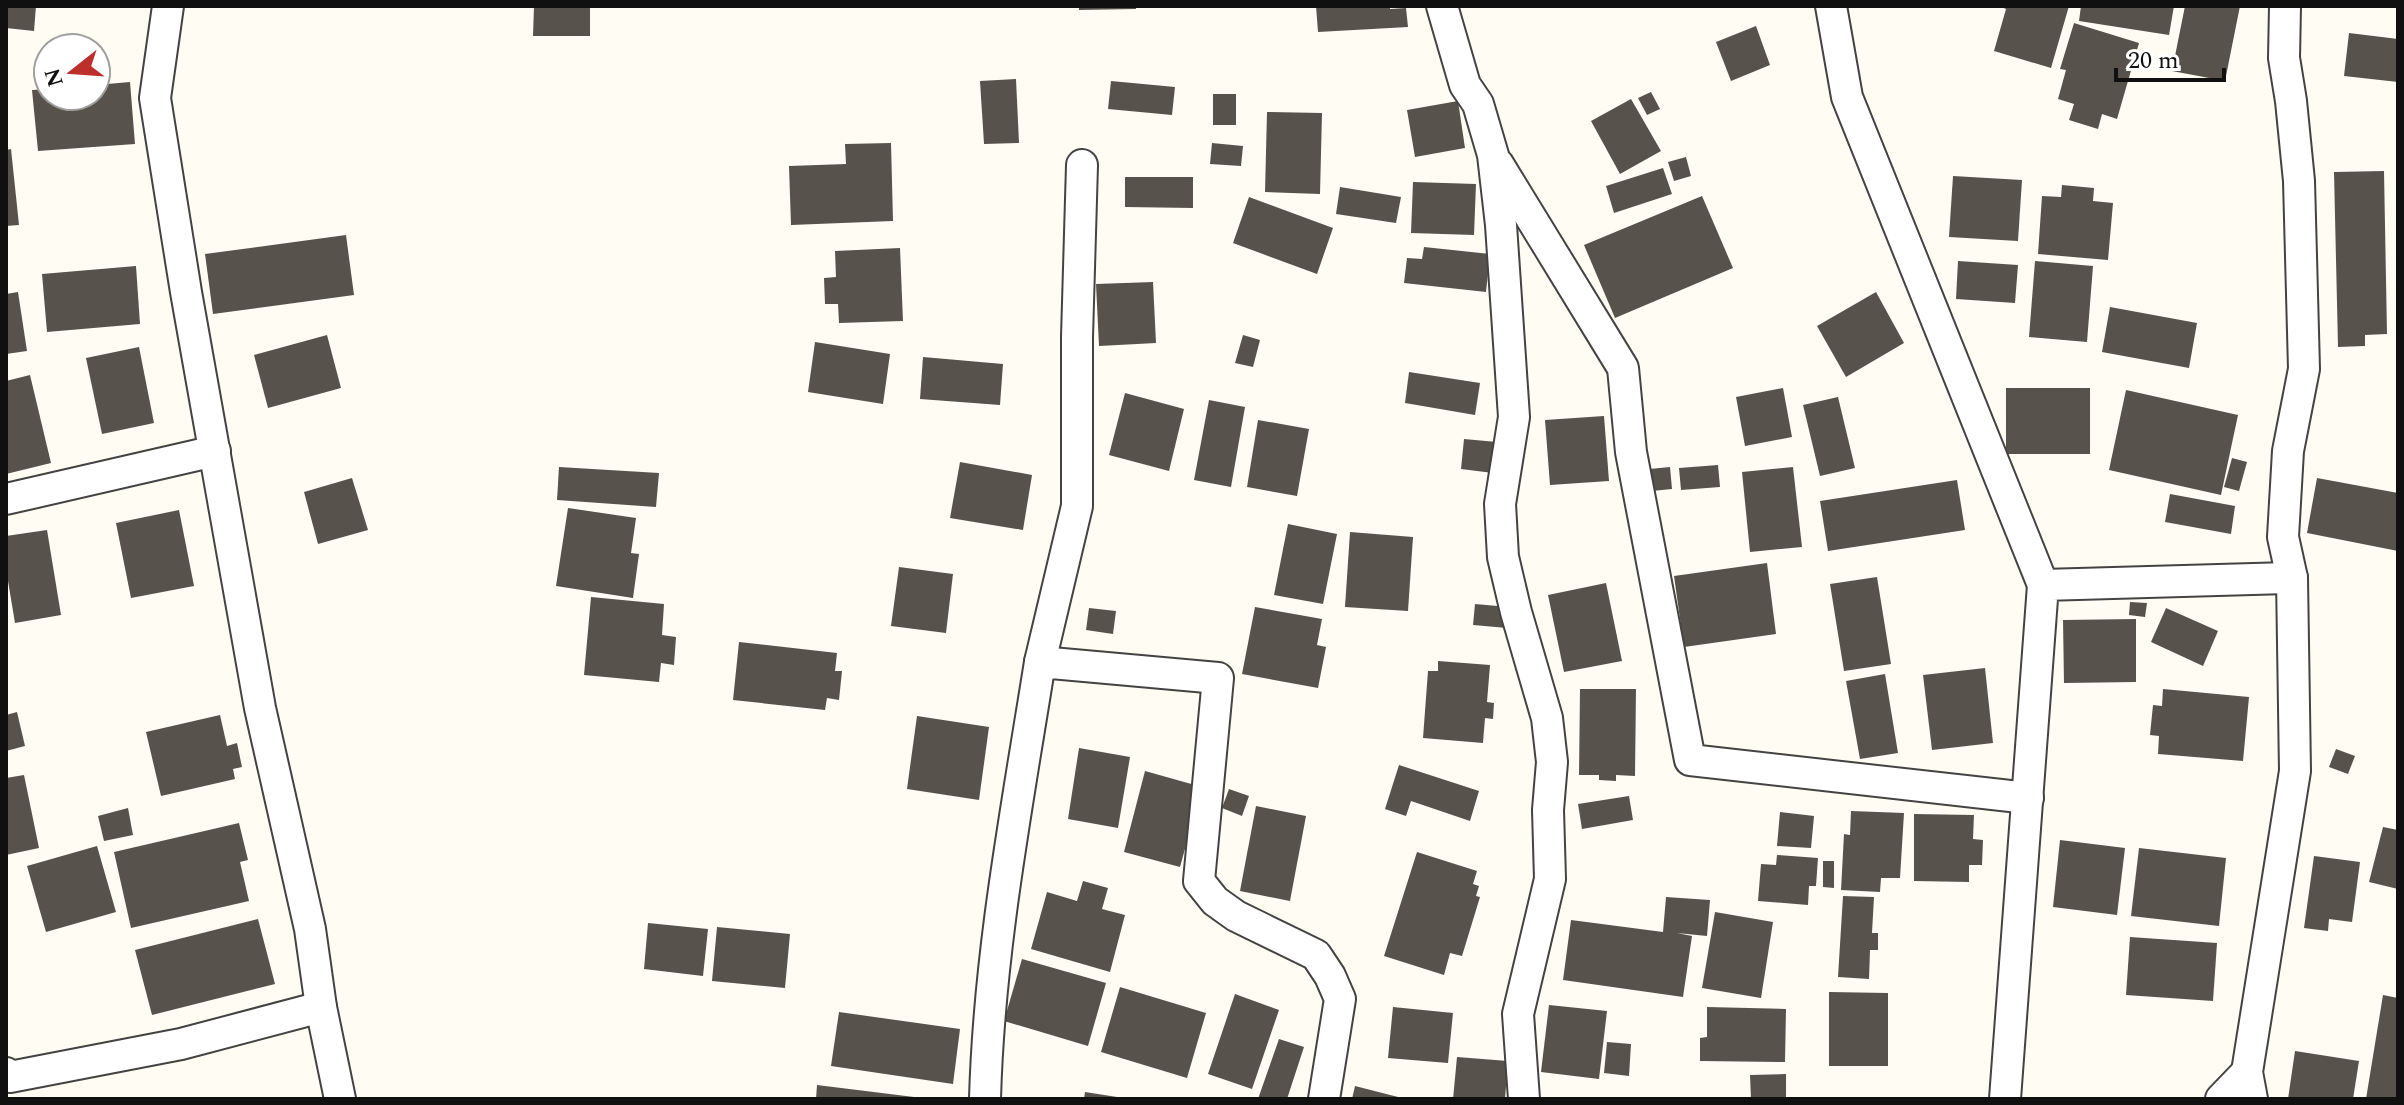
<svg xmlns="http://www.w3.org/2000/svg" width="2404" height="1105" viewBox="0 0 2404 1105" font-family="Spectral,serif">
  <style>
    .building { fill: #58524c }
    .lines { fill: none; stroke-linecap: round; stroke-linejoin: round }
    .street-casing { stroke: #434343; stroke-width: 34 }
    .street { stroke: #fff; stroke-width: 30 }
  </style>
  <rect width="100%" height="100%" fill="#fffdf3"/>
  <g class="building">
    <polygon points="6,6 36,6 34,31 6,28"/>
    <polygon points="534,6 590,6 590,36 533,36"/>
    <polygon points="1079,6 1136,6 1136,9 1079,10"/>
    <polygon points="1316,6 1390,6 1390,9 1406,8 1408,27 1318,32"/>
    <polygon points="1999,6 2069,6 2051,68 1994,51 2006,9"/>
    <polygon points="2081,6 2174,6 2169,35 2079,21"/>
    <polygon points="2185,6 2240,6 2225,81 2172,71"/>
    <polygon points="2074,23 2139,43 2117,119 2102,114 2098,129 2069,120 2074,104 2058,99 2066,70 2060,69"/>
    <polygon points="1756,26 1770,65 1731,81 1716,42"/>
    <polygon points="2349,33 2398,39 2398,82 2344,76"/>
    <polygon points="1016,79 1019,143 984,144 980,81"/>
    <polygon points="1111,81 1175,87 1172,115 1108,109"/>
    <polygon points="130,82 135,144 38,151 32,90 48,89 48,96 96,96 96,85"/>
    <polygon points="1651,92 1660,109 1647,115 1638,98"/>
    <rect x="1213" y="94" width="23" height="31"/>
    <polygon points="1631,99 1661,151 1620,174 1591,121"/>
    <polygon points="1458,101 1465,148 1415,157 1407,110"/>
    <polygon points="1267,112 1322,113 1320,194 1265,192"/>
    <polygon points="891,143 893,221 791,225 789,166 846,164 845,144"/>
    <polygon points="1212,143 1243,146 1241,166 1210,164"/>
    <polygon points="11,149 19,225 6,226 6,150"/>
    <polygon points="1686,157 1691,176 1674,181 1668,162"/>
    <polygon points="1663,168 1672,194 1614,213 1606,186"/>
    <polygon points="2384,171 2387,334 2365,335 2365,346 2338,347 2334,172"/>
    <polygon points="1953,176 2022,180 2018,241 1949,237"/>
    <polygon points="1125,177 1193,177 1193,208 1125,207"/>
    <polygon points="1413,182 1476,184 1474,235 1411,233"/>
    <polygon points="2062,185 2094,188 2093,201 2113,203 2108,260 2038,254 2042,196 2061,197"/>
    <polygon points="1340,187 1401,197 1396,223 1336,214"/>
    <polygon points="1702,196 1733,268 1615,318 1584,245"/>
    <polygon points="1249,197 1333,228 1317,274 1233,243"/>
    <polygon points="346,235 354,295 213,314 205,254"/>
    <polygon points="1424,247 1490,254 1486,292 1404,283 1407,258 1422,259"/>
    <polygon points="900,248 903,321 839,323 838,304 825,304 824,278 836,277 835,251"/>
    <polygon points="1958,261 2018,265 2015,303 1956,299"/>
    <polygon points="2035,261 2093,266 2087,342 2029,337"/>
    <polygon points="136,266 140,324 47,332 42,274"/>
    <polygon points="1153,282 1156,343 1099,346 1096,284"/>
    <polygon points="18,292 27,351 6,354 6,294"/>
    <polygon points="1876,292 1904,343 1846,377 1817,326"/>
    <polygon points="2110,307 2197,323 2189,368 2102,352"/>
    <polygon points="327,335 341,388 268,408 254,355"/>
    <polygon points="1243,335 1260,340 1253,367 1235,363"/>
    <polygon points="815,342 890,354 883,404 808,392"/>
    <polygon points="139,347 154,423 102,434 86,358"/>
    <polygon points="923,357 1003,364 1000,405 920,399"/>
    <polygon points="1409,372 1480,383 1475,415 1405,403"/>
    <polygon points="30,375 51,463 6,474 6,381"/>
    <polygon points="1783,388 1792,437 1745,446 1736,397"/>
    <rect x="2006" y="388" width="84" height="66"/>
    <polygon points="2126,390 2238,415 2221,495 2109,470"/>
    <polygon points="1125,393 1184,409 1169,471 1109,455"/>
    <polygon points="1838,397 1855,468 1820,476 1803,405"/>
    <polygon points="1209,400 1245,407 1231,487 1194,480"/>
    <polygon points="1604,416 1609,481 1550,485 1545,420"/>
    <polygon points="1258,420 1309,429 1297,496 1247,487"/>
    <polygon points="1464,439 1497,442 1493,473 1461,469"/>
    <polygon points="2232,458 2247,462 2239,491 2224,487"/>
    <polygon points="960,462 1032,475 1023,530 950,518"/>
    <polygon points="1718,465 1720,487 1681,490 1679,468"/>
    <polygon points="559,467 659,473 656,507 557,500"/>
    <polygon points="1670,467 1672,489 1642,492 1639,470"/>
    <polygon points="1793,467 1802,547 1750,552 1742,472"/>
    <polygon points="352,478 368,530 318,544 304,492"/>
    <polygon points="2317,478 2398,493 2398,551 2307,533"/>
    <polygon points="1957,480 1965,530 1828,551 1820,501"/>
    <polygon points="2170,494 2235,506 2231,534 2165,522"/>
    <polygon points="568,508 636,518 631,553 639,554 633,598 556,586"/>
    <polygon points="179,510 194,586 131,598 116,523"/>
    <polygon points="1288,524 1337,534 1323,604 1274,595"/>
    <polygon points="47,530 61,615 15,623 6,569 6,536"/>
    <polygon points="1350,532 1413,537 1408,611 1345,607"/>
    <polygon points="1767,563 1776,634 1684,647 1674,576"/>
    <polygon points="899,567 953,574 946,633 891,626"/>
    <polygon points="1877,577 1891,664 1844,671 1830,584"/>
    <polygon points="1606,583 1622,661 1564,672 1548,595"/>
    <polygon points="591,597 664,604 662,635 676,637 674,665 661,663 659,682 584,675"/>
    <polygon points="2130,602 2147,603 2145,617 2129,615"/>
    <polygon points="1475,604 1509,607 1507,628 1473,625"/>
    <polygon points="1255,607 1322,619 1317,645 1326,647 1318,688 1242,674"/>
    <polygon points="1089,608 1116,611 1113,634 1086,630"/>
    <polygon points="2166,608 2218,631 2203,666 2151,642"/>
    <polygon points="2136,619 2136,682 2064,683 2063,620"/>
    <polygon points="739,642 837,653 835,671 842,671 839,700 827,698 825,710 733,700"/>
    <polygon points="1438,661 1490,665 1487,702 1494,703 1493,719 1485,718 1483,743 1423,738 1428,671 1438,671"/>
    <polygon points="1985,668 1993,743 1932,750 1923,675"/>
    <polygon points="1885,674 1898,753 1860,759 1846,681"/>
    <polygon points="1580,689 1636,689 1635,776 1616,775 1616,781 1599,780 1599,775 1579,775"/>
    <polygon points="2163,689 2249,697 2243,761 2158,754 2159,736 2150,735 2153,705 2162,706"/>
    <polygon points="17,712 25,746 6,751 6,715"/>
    <polygon points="220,715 227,746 237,743 242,767 233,769 235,779 161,796 146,732"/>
    <polygon points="917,716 989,727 979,800 907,789"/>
    <polygon points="1079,748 1130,757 1118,828 1068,819"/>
    <polygon points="2336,749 2355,756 2348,774 2329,767"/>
    <polygon points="1399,765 1479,791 1470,821 1411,801 1406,816 1385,809"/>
    <polygon points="1145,771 1202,787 1180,867 1124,852"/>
    <polygon points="24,775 39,848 6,855 6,778"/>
    <polygon points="1229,789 1249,796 1242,816 1222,808"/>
    <polygon points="1629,796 1633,820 1582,829 1578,804"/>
    <polygon points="1256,806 1306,816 1290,901 1240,891"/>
    <polygon points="128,808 133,835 104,841 98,816"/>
    <polygon points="1851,811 1904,813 1900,878 1881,878 1880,892 1841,890 1844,834 1850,835"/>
    <polygon points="1780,812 1814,816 1811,848 1777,846"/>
    <polygon points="1914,814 1974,815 1973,839 1983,840 1982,865 1969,865 1969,882 1914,881"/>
    <polygon points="239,823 248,860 240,862 249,901 131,928 114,852"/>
    <polygon points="2383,827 2398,830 2398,889 2369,882"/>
    <polygon points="2060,840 2125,848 2117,915 2053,907"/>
    <polygon points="97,846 116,912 46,932 27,866"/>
    <polygon points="2139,848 2226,858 2219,926 2131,916"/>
    <polygon points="1417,852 1477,871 1473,884 1479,886 1476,896 1480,897 1462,956 1450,953 1444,975 1384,956"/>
    <polygon points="1777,855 1818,858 1816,886 1809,886 1808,905 1758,901 1761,864 1776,865"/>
    <polygon points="2314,856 2360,862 2352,922 2329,919 2328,931 2304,928"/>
    <polygon points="1823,861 1834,861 1834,888 1823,887"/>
    <polygon points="1083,881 1108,888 1102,909 1125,915 1110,972 1031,949 1047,892 1077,901"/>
    <polygon points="1843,896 1874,897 1872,933 1878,933 1878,950 1870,950 1869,979 1838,977"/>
    <polygon points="1666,897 1710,900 1707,936 1677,933 1692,936 1683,997 1563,980 1571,920 1663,932"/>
    <polygon points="1715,912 1773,922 1761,998 1702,988"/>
    <polygon points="258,919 275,984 152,1015 135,950"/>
    <polygon points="648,923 708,929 703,976 644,969"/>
    <polygon points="717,927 790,934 785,988 712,981"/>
    <polygon points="2130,937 2217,943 2213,1001 2126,995"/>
    <polygon points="1022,959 1106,983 1088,1046 1004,1021"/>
    <polygon points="1120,987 1206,1013 1187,1078 1101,1052"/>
    <polygon points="1829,992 1888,993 1888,1066 1829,1066"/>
    <polygon points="1235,994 1279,1010 1252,1089 1208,1074"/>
    <polygon points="2383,995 2398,998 2398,1099 2366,1099"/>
    <polygon points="1549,1005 1607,1011 1599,1079 1541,1072"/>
    <polygon points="1393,1007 1453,1013 1448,1063 1388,1058"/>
    <polygon points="1707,1007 1786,1009 1785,1062 1700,1061 1700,1038 1707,1037"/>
    <polygon points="839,1012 960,1029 953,1084 831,1066"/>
    <polygon points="1279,1039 1304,1047 1287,1099 1258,1099"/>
    <polygon points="1607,1042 1631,1044 1629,1076 1604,1073"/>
    <polygon points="2295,1051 2359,1061 2353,1099 2288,1099"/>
    <polygon points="1457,1057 1508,1061 1505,1099 1453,1099"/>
    <polygon points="1786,1074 1786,1099 1751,1099 1750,1075"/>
    <polygon points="817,1085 914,1097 914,1099 816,1099"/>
    <polygon points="1355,1086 1402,1098 1402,1099 1352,1099"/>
    <polygon points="1085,1092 1117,1097 1117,1099 1084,1099"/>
  </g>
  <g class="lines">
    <defs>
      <g id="street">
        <polyline points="168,6 155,98 186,292 260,708 310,929 321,1007 340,1099"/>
        <polyline points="1442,6 1465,85 1478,104 1493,155 1501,225 1514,417 1500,504 1503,557 1516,612 1547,718 1552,762 1548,810 1550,879 1518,1014 1524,1099"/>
        <polyline points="1831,6 1847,97 2043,585"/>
        <polyline points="1498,164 1623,368 1631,452 1690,760 2028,798"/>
        <polyline points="6,499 215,451"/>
        <polyline points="1040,662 1077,506 1077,337 1082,165"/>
        <polyline points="6,1073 10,1077 181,1044 321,1007"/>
        <path d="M 985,1099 C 989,952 1017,807 1040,662 L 1218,678 L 1199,881 L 1215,901 L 1236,916 L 1316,955 L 1330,976 L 1340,999 L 1324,1099"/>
        <polyline points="2005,1099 2043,585 2292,578"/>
        <polyline points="2221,1099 2247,1072"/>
        <polyline points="2252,1099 2247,1072 2295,771 2292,578 2283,537 2288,451 2304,369 2299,181 2291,101 2284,58 2285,6"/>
      </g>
    </defs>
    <use href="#street" class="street-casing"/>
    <use href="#street" class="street"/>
  </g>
  <rect width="2404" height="1105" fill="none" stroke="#101010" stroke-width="16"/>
  <g transform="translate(72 72) rotate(253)"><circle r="38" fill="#ffffff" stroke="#9f9f9f" stroke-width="2"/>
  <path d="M0-6L14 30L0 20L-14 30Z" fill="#bc2f2b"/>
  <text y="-12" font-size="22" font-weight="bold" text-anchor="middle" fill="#101010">N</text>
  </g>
  <path d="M2116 68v12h108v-12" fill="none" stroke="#101010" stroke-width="4"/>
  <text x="2128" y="68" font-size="24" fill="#101010" stroke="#ffffff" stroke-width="6" paint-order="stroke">20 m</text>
</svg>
